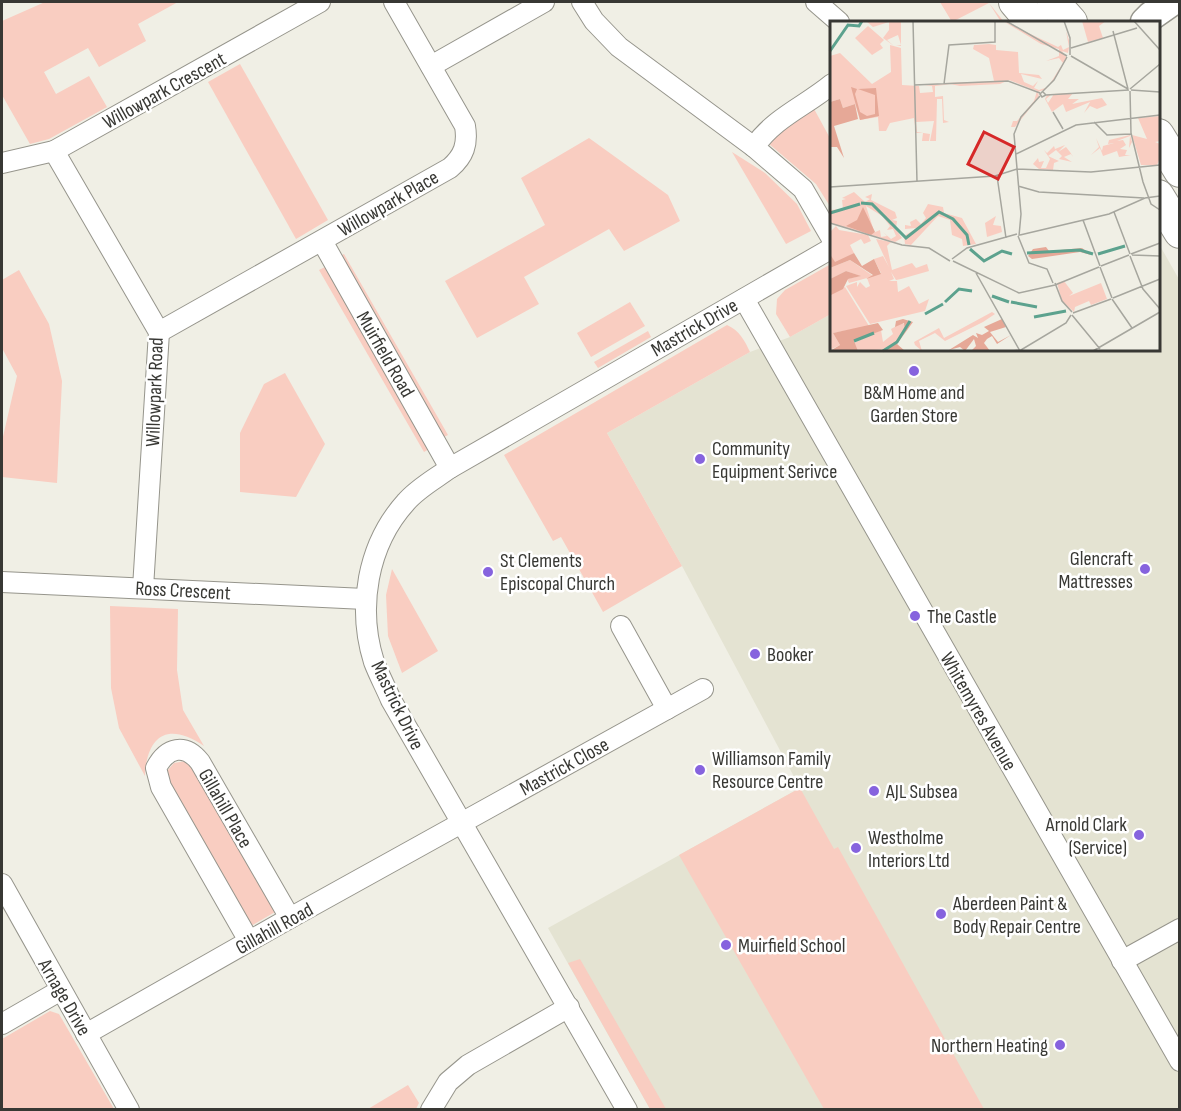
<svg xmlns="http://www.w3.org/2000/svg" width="1181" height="1111" viewBox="0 0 1181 1111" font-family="'Sofia Sans Condensed',sans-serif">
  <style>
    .built { fill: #e4e3d2 }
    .green { fill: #f9cdc1 }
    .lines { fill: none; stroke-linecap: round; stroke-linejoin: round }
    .street-casing { stroke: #96958c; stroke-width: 22 }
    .secondary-casing { stroke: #96958c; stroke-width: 31 }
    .primary-casing { stroke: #96958c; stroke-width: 34 }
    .street { stroke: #fff; stroke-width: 20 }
    .secondary { stroke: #fff; stroke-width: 28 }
    .primary { stroke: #fff; stroke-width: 32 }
    .poi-dot { fill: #8663de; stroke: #fff; stroke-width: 2 }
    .labels { text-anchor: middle; stroke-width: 5; stroke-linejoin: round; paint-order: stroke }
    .street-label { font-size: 20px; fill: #383834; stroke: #fff }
    .poi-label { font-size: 20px; fill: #383834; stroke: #fff; text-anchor: start }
    .inset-river { fill: none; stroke: #5ca28e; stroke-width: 3 }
    .inset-road { fill: none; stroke: #a6a69e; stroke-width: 1.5 }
    .view { fill: #d62828; fill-opacity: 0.15; stroke: #d62828; stroke-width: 3 }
    .inset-edge { fill: none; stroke: #383834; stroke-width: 3 }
  </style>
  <rect width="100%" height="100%" fill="#f0efe5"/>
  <polygon class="built" points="1159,244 1180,281 1179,1109 984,1110 980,1103 968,1110 650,1109 548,928 800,788 682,566 607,433 750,352 790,337 831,314 832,350 1158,350"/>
  <g class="green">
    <polygon points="45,2 178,2 138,24 146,41 99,67 88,48 44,72 56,94 89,76 107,107 49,139 30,144 2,95 2,21"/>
    <polygon points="940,2 988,2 989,3 1004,22 1001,22 989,3 952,22"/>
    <polygon points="240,64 328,220 296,239 208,82"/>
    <polygon points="813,107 831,140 831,208 816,184 768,143 768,138"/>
    <polygon points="589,138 668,195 680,221 624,251 609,229 524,277 539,304 477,338 445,281 545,225 521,178"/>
    <polygon points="732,152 765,173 797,204 811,231 786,244"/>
    <polygon points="344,254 448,435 442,438 338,257"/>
    <polygon points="831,264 831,314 790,337 776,314 777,299 785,290"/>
    <polygon points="325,267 429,449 424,452 319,270"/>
    <polygon points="19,270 49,324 62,381 57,483 2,477 2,441 17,376 2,348 2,280"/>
    <polygon points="630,302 645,326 591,357 577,333"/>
    <path d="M 727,325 C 739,330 745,341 750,352 L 607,433 L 682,566 L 603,612 L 561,537 L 553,541 L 504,455 Z"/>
    <polygon points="648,331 651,337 598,368 594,362"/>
    <polygon points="285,373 325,444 296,497 240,492 240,433 264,384"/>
    <polygon points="392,569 438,651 402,673 388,636 386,595"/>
    <path d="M 110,606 L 178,609 L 177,670 L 183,710 L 204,746 C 169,722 147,734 145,776 L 119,728 L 111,688 Z"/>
    <polygon points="186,761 195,768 275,907 275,912 251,926 168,783 167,771 174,763"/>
    <polygon points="800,788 834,849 838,847 984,1109 824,1109 679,855"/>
    <polygon points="580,959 666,1109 650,1109 568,963"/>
    <polygon points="50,1011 59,1014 114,1109 2,1109 2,1039"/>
    <polygon points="408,1085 419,1103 416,1109 368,1109"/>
  </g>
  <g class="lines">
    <defs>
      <g id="street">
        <polyline points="582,2 594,21 619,47 754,147 803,189 832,239"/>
        <polyline points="816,2 839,22"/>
        <polyline points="431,66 544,2"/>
        <path d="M 754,147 C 775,117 804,107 832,84"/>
        <polyline points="54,151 159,332 143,588"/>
        <polyline points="2,163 54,151 320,2"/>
        <polyline points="322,241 450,468"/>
        <polyline points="744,299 1180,1061"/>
        <path d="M 159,332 L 450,168 C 464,156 468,144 465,126 L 394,2"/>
        <polyline points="2,582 365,599"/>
        <polyline points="621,626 667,709"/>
        <polyline points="2,884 129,1110"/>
        <path d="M 249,941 L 161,787 L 156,768 C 167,747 185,743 200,762 L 290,918"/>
        <polyline points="1122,961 1180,929"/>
        <polyline points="2,1024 61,990"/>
        <polyline points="86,1034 290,918 703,689"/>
        <polyline points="431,1110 448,1082 468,1065 569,1007"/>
        <path d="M 627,1110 L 391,700 C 386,688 379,675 374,662 C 357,608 367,545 406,502 C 418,488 435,479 450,468 L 832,248"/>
      </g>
      <polyline id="secondary" points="1145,22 1151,16 1171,2"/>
      <g id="primary">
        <polyline points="1015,2 1032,22"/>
        <polyline points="1053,2 1071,22"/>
        <polyline points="1158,135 1180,171"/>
        <polyline points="1158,196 1180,232"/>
      </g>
    </defs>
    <use href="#street" class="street-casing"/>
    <use href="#secondary" class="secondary-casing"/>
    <use href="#primary" class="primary-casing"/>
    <use href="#street" class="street"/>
    <use href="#secondary" class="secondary"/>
    <use href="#primary" class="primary"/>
  </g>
  <g class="poi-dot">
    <circle cx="914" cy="371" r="6"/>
    <circle cx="700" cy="459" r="6"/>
    <circle cx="1145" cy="569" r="6"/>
    <circle cx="488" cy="572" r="6"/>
    <circle cx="915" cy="616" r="6"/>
    <circle cx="755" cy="654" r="6"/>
    <circle cx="700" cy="770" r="6"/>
    <circle cx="874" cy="791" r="6"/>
    <circle cx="1139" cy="835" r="6"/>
    <circle cx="856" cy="848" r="6"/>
    <circle cx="941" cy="914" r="6"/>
    <circle cx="726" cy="945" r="6"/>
    <circle cx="1060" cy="1045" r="6"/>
  </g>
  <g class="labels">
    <g class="street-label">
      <text transform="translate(164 90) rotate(-29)" y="7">Willowpark Crescent</text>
      <text transform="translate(388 203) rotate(-30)" y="7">Willowpark Place</text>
      <text transform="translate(694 327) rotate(-30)" y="7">Mastrick Drive</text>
      <text transform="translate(386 354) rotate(60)" y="7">Muirfield Road</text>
      <text transform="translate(154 392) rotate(-88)" y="7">Willowpark Road</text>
      <text transform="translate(183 590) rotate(3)" y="7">Ross Crescent</text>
      <text transform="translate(398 705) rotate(64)" y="7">Mastrick Drive</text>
      <text transform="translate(979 711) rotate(60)" y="7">Whitemyres Avenue</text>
      <text transform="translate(564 766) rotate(-29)" y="7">Mastrick Close</text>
      <text transform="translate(226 808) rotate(60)" y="7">Gillahill Place</text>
      <text transform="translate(274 928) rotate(-29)" y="7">Gillahill Road</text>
      <text transform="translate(65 997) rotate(60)" y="7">Arnage Drive</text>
    </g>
    <g class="poi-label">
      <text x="914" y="399" text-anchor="middle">B&amp;M Home and<tspan x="914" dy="23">Garden Store</tspan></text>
      <text x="712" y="455">Community<tspan x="712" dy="23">Equipment Serivce</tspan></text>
      <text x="1133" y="565" text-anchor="end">Glencraft<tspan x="1133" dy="23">Mattresses</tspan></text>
      <text x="500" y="567">St Clements<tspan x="500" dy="23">Episcopal Church</tspan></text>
      <text x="927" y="623">The Castle</text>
      <text x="767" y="661">Booker</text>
      <text x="712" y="765">Williamson Family<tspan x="712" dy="23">Resource Centre</tspan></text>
      <text x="886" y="798">AJL Subsea</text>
      <text x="1127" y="831" text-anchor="end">Arnold Clark<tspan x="1127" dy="23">(Service)</tspan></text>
      <text x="868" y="844">Westholme<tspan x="868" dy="23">Interiors Ltd</tspan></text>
      <text x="953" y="910">Aberdeen Paint &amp;<tspan x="953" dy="23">Body Repair Centre</tspan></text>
      <text x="738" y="952">Muirfield School</text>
      <text x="1048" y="1052" text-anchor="end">Northern Heating</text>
    </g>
  </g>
  <g transform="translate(830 21)">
    <rect width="330" height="330" fill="#f0efe5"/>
    <path d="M 36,0 L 71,0 L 71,25 L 66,25 L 71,24 L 68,14 L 57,19 L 64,25 L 53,17 L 59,9 L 59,1 L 43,6 ZM 173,0 L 228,26 L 231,24 L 233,29 L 239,26 L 236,10 L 239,19 L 239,27 L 238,32 L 232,30 L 237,37 L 226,56 L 216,68 L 208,71 L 209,76 L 185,106 L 181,106 L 183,100 L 187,100 L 204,80 L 207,70 L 179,59 L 170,63 L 130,65 L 115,62 L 176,60 L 164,60 L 159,37 L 143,28 L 144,24 L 159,23 L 166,24 L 166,29 L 188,31 L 189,52 L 209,54 L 212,58 L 191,53 L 194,61 L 203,65 L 208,60 L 204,67 L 209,69 L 218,66 L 233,42 L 229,37 L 216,40 L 229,35 L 229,28 L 211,23 ZM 252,0 L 276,0 L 269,5 L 273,17 L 258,21 ZM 38,5 L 54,19 L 50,23 L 53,27 L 42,34 L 25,17 ZM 60,24 L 71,27 L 72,64 L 89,65 L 90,72 L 103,71 L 102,65 L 94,64 L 123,63 L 105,65 L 105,76 L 113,75 L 114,99 L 119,101 L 113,102 L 112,78 L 107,78 L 106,120 L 100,120 L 104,100 L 86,101 L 87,111 L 100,113 L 99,120 L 92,120 L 93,112 L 86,112 L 84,97 L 60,102 L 56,110 L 49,110 L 48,96 L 30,99 L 25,83 L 13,87 L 10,78 L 0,81 L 0,35 L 10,32 L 42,63 L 61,51 ZM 243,72 L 238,78 L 249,78 L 242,83 L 272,77 L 277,84 L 267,88 L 260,85 L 254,92 L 260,81 L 236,91 L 233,83 L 222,91 L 215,78 L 217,74 L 222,73 L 216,78 L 218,82 L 224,73 ZM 330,95 L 330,120 L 325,121 L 330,123 L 330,137 L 327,144 L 311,144 L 302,114 L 317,118 L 308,97 ZM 300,114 L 302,121 L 299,127 L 300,115 L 287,120 L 293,119 L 296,124 L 290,128 L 297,129 L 295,134 L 301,134 L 289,136 L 287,130 L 273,135 L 270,127 L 261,134 L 269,126 L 266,117 L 272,130 L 273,125 L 284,122 L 278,123 L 279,119 ZM 235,124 L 228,131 L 236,126 L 240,131 L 230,133 L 240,131 L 242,134 L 243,136 L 241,133 L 234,136 L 242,141 L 229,138 L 232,135 L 226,129 L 218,135 L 229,140 L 224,142 L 223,149 L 209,148 L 203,143 L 208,137 L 209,141 L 214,140 L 211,147 L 216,147 L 220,138 L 214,129 L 217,132 L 224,125 L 225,128 ZM 24,171 L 35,181 L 40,178 L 35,176 L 42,173 L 41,179 L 65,191 L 67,197 L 62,199 L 67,200 L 66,208 L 72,217 L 65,221 L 0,202 L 0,189 L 13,188 L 12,179 L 16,178 L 12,177 ZM 36,185 L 52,195 L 60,205 L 57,209 L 63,208 L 66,215 L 61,218 L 53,211 L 57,215 L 51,216 L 50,209 L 43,212 L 32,188 L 44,210 ZM 98,183 L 113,186 L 114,192 L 132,197 L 146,223 L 133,225 L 132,218 L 122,214 L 120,199 L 108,195 L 81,224 L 75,223 L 74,215 L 87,207 L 75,208 L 75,204 L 81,205 L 80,201 L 86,198 L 91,203 L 96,197 L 93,192 ZM 166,195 L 163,204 L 171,205 L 172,211 L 157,216 L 155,202 ZM 6,205 L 9,209 L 38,214 L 41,220 L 34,223 L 31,218 L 20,224 L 24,232 L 5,242 L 0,233 L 0,211 ZM 46,218 L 61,221 L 57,225 L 62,249 L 82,242 L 86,247 L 97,243 L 99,250 L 71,258 L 66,259 L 61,251 L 64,258 L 59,260 L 67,260 L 68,271 L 79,265 L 89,283 L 99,278 L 95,290 L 40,303 L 16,265 L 27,261 L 27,266 L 30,261 L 36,267 L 40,265 L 37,257 L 19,262 L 17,258 L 30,255 L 16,250 L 0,258 L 0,247 L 20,239 L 43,255 L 51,252 L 44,238 L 53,235 L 59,246 ZM 234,260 L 243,272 L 239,275 L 271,262 L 277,278 L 261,284 L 259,280 L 245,286 L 244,291 L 232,280 L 227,262 ZM 15,266 L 39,305 L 3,312 L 10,324 L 0,329 L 0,272 ZM 162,291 L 165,293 L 153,301 L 115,320 L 105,312 L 89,320 L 92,330 L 85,324 L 84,321 L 109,307 L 114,317 ZM 72,302 L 76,304 L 75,309 L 59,328 L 28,330 L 24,322 L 51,309 L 53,321 L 63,313 L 61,308 Z" fill="#f9cdc1" fill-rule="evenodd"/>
    <path d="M 21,66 L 27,68 L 25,73 L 30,91 L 37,95 L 45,93 L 45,74 L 28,68 L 46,67 L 49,95 L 30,99 ZM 10,78 L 13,87 L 25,83 L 28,98 L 4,105 L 14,137 L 7,126 L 0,126 L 0,81 ZM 33,186 L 45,211 L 41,214 L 16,205 L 27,199 ZM 216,226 L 219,230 L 252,227 L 261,234 L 250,231 L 202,238 L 198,235 L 203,228 ZM 24,232 L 32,245 L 44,238 L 51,253 L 36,258 L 43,254 L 20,239 L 0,247 L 0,233 L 5,241 ZM 16,250 L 31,255 L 18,258 L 13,268 L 1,274 L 0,258 ZM 73,298 L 83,301 L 67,323 L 75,330 L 49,330 L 61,326 L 75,309 L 74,302 L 65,306 L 66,300 ZM 172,298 L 176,306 L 160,311 L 168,321 L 181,314 L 167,323 L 162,315 L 157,318 L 154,322 L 160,330 L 141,330 L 146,325 L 144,318 L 135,330 L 130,326 L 119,329 L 143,314 L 148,317 L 146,312 L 152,314 L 159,310 L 154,306 ZM 48,302 L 53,309 L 24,320 L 28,330 L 0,330 L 10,324 L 3,312 Z" fill="#e6a897"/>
    <path class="inset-river" d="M 0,30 L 18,4 L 29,5 L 32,0M 31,182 L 42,183 L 76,217 L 109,191 L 123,198 L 137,214 L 139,224M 0,192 L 30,183M 140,228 L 154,240 L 172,230 L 182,233M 197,232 L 250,229 L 263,233M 268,233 L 295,225M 162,275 L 179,281M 115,281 L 129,268 L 142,270M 181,281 L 207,286M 95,293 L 113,283M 204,296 L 236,290M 24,320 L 44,312M 53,330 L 67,321 L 80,300"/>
    <path class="inset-road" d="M 83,0 L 87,161M 176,0 L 237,35M 234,0 L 240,17 L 240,34M 304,0 L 330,29M 283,10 L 298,68M 241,27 L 307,7M 241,35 L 298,68M 114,63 L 119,24 L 165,21 L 165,0M 84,64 L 178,60 L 210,72M 300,68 L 330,43M 301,69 L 330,71M 300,70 L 301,112 L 313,161 L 321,183 L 330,189M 213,71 L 216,74 L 212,76 L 210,73 L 224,59 L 237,36M 216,74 L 299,69M 223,91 L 233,108M 264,101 L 277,114 L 301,113M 186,133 L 246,104 L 330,94M 167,155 L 176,217M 188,165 L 209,171 L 314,177M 0,166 L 165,155 L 187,148 L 261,151 L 330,144M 284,191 L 300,233M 253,199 L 270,245M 0,202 L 72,224 L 99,227 L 120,240M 190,214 L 279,193 L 315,177 L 330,175M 188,215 L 199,242 L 217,248 L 223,262M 189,215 L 191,193 L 184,113 L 191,96 L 210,75M 301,233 L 330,222M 302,234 L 330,235M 300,235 L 313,268 L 330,288M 122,238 L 137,227 L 187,213M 123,240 L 189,272 L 225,264 L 269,246M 271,245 L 299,234M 270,246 L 282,277M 146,252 L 190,330M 225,262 L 232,280 L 242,291M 283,277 L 330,258M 282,278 L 302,307M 243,292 L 281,278M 242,294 L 270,328M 182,330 L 191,329 L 236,302 L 241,294M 263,330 L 330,291"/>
    <path class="view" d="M 154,111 L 184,126 L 168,158 L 138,143 Z"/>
    <rect width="330" height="330" class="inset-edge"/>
  </g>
  <rect width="1181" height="1111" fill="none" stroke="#383834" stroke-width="6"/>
</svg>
